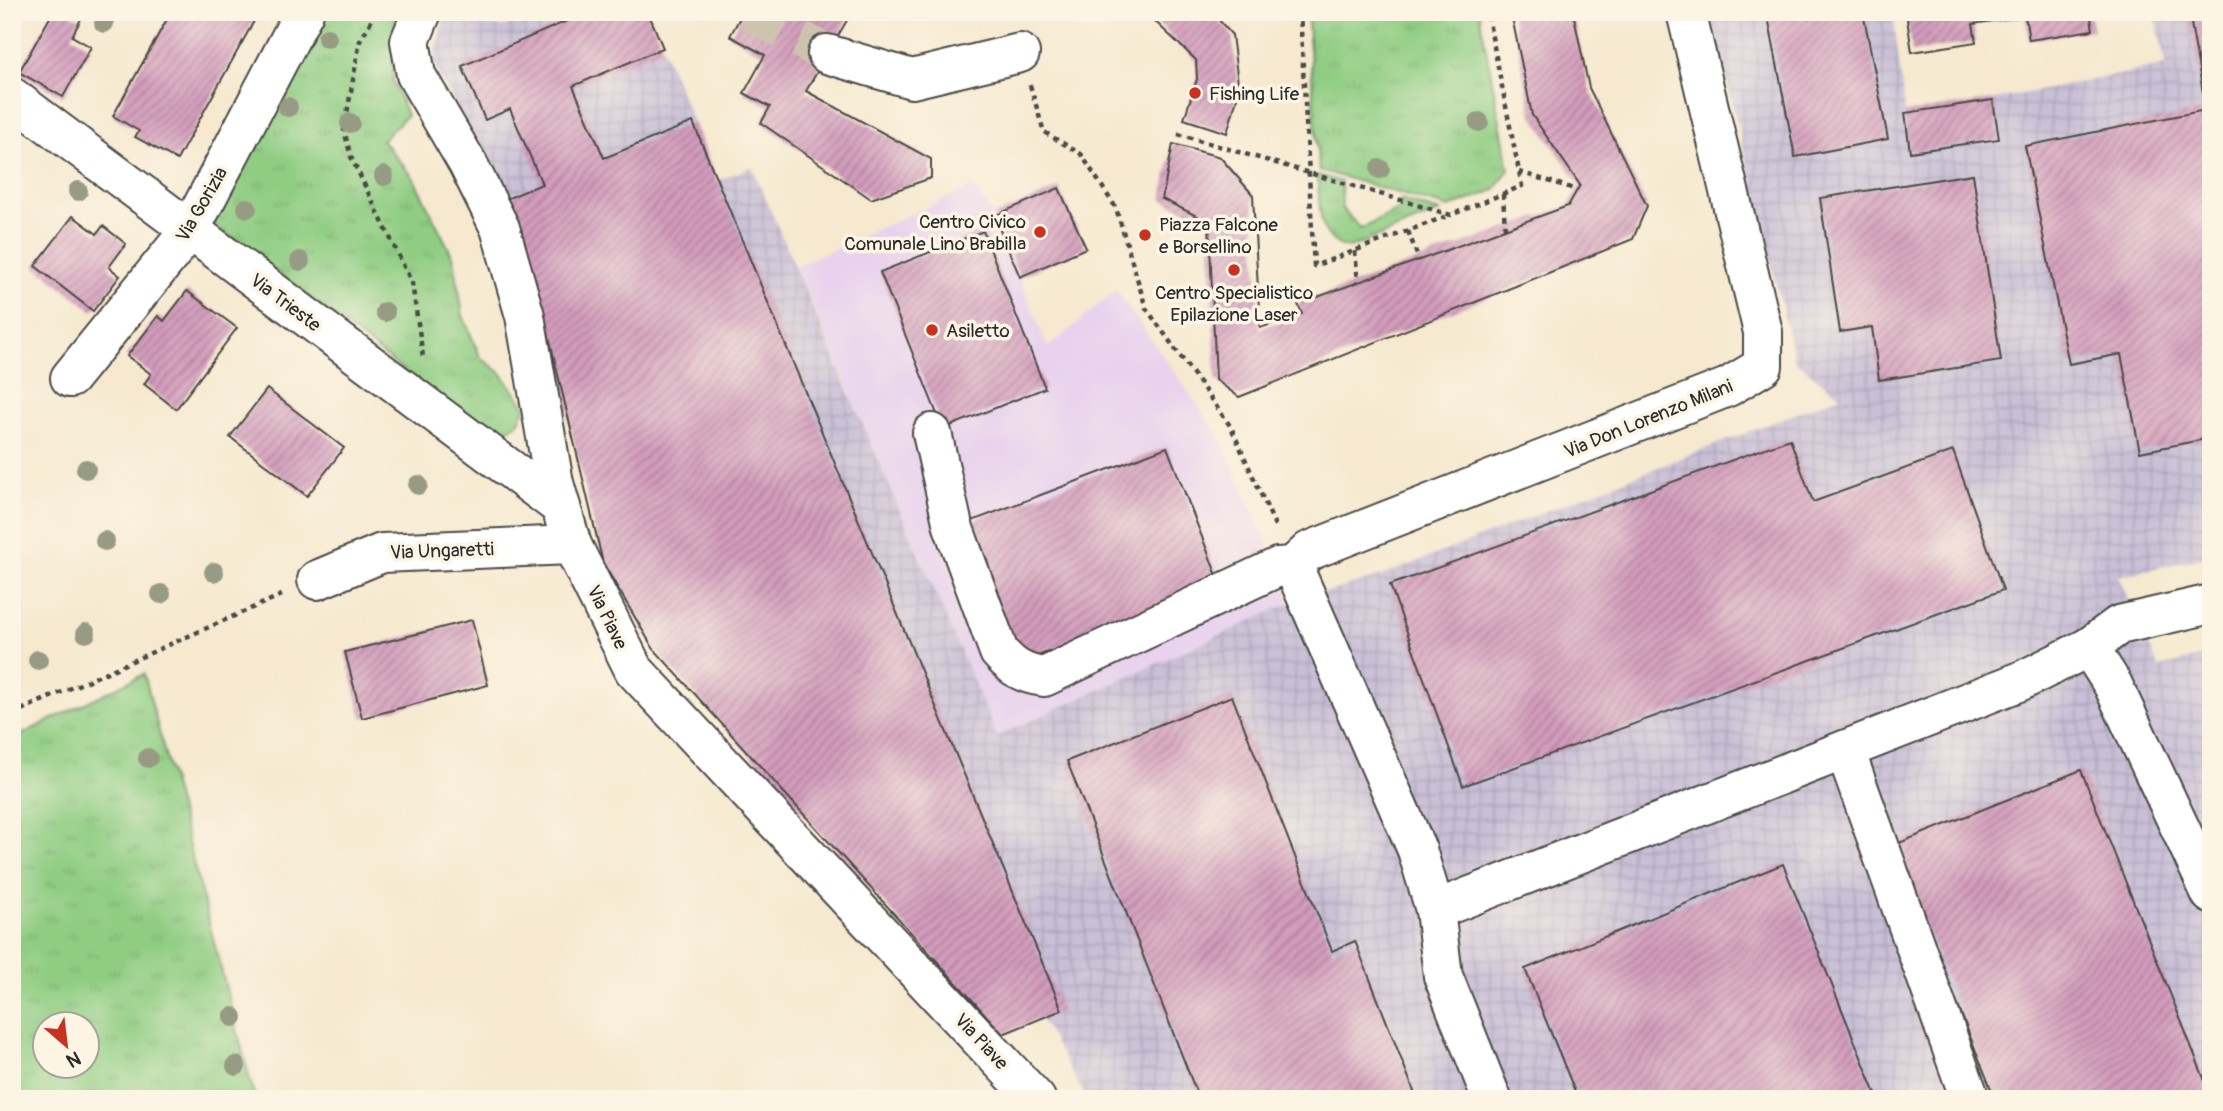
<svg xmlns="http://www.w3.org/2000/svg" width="2223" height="1111" viewBox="0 0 2223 1111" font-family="Pangolin,sans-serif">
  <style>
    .built { fill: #e8d2ee }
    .industrial { fill: url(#industrial-grid) }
    .grass { fill: url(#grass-tufts); stroke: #5e7c57; stroke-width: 2; fill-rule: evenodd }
    .building { fill: url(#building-hatch) }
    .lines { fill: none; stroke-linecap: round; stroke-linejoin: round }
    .minor-tunnel { stroke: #cdc3af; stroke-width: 38; stroke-dasharray: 38 19; stroke-linecap: butt }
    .minor-casing { stroke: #494844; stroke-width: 42 }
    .path { stroke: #494844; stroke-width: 4.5; stroke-dasharray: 5 5; stroke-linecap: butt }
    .minor { stroke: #fff; stroke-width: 38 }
    .tree { fill: #979b84 }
    .poi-dot { fill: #c8321e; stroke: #fcf5e5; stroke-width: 2.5 }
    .labels { text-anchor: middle; stroke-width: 7; stroke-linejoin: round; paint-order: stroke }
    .poi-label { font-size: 19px; fill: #2b2b2b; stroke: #fcf5e5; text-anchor: start }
    .street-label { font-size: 19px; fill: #2b2b2b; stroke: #fcf5e5 }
  </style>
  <defs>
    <pattern id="industrial-grid" width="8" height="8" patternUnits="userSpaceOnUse" patternTransform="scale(1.75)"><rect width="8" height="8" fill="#c9bfd7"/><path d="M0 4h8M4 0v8" fill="none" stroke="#ada4b9"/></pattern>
    <pattern id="grass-tufts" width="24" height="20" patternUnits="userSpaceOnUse" patternTransform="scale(1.75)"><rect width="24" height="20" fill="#90cd83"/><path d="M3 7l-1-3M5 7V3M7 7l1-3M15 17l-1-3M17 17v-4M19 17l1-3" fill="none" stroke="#7cb071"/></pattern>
    <pattern id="building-hatch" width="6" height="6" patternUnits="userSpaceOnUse" patternTransform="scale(1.75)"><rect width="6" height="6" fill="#d39cbc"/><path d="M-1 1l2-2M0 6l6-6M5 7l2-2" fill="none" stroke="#ab7f99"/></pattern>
  </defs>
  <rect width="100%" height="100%" fill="#fcf5e5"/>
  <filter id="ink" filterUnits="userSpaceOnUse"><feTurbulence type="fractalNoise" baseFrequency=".0143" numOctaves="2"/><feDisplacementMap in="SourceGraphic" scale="14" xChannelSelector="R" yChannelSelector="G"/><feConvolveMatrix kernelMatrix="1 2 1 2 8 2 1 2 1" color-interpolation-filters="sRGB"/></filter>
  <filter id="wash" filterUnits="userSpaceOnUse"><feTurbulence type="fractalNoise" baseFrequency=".00686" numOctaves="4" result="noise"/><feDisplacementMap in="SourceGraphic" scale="28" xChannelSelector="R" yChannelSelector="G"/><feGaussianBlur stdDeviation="1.57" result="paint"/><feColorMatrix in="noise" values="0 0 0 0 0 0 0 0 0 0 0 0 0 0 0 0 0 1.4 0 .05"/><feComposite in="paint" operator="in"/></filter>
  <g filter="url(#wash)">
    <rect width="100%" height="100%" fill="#f6e9d0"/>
    <polygon class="built" points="972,187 994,216 1048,348 1116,290 1217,432 1278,567 1290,603 997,736 796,266"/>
    <polygon class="industrial" points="538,12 648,12 717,181 752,167 997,736 1290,603 1381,576 1840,396 1795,361 1710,12 1893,12 1905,113 1993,100 2166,65 2154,12 2211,12 2211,556 2118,576 2159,668 2211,653 2211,1099 1087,1099 1041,1019 1003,1034 653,648 603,563 543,312 506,199 432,62 445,16 502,27"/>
    <g class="grass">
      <polygon points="317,12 395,12 393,81 407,115 382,140 413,177 454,259 463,316 480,357 501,373 526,407 518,423 499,435 480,430 212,222"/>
      <polygon points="1307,12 1479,12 1509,169 1495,190 1449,208 1319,170"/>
      <path d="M 1318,175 L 1341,182 L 1342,209 L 1361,229 L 1400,209 L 1400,200 L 1440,212 L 1349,248 C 1315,242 1320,202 1318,175 Z"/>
      <path d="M 144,674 L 255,1099 L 12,1099 L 12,739 ZM 46,1024 L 88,1024 L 88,1066 L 46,1066 Z"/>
    </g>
    <g id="blocks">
      <g class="building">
        <polygon points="53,12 68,12 81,19 72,36 91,47 63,97 19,72"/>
        <polygon points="171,12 259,12 177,160 135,137 139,131 113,116"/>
        <polygon points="588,12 648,12 663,48 573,86 604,158 693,122 1062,1010 1003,1034 653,648 603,563 543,312 506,199 542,184 510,109 485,120 462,66"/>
        <polygon points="743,12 858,12 850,15 806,91 931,159 931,178 871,199 761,123 770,107 744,93 765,55 730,36"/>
        <polygon points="1145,12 1212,12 1232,35 1239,91 1227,133 1184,119 1197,79 1196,60"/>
        <polygon points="1511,12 1573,12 1589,88 1647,206 1633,239 1239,397 1216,380 1209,222 1162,199 1173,144 1220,157 1253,195 1260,328 1302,314 1298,304 1568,206 1580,185 1532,115"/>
        <polygon points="1767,12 1863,12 1888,139 1795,157"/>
        <polygon points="1906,12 2090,12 2093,30 2029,40 2025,16 1973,24 1976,42 1912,52"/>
        <polygon points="2189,12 2211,12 2211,438 2140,452 2121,354 2069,364 2025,146 2206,110"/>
        <polygon points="1993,100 1999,139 1910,152 1905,113"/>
        <polygon points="1973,174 2001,361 1879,380 1872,327 1840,332 1820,198"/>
        <polygon points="1059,188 1086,248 1020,277 994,216"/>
        <polygon points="73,216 97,234 103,226 126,244 109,267 120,276 93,311 35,266"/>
        <polygon points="983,231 1045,388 943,429 880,272"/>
        <polygon points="187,291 237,328 176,409 144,384 151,374 127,356 158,316 164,321"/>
        <polygon points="267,389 344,448 307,496 230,437"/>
        <polygon points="1790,439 1813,502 1953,451 2003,590 1463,786 1390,585"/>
        <polygon points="1167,447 1221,586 1017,664 964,524"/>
        <polygon points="472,620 488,685 362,718 345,652"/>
        <polygon points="1232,696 1332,951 1355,941 1417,1099 1199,1099 1067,761"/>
        <polygon points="2081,770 2211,1096 2211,1099 1995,1099 1894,845"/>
        <polygon points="1783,864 1878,1099 1578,1099 1525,969"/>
      </g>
    </g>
  </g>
  <g filter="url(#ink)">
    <use href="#blocks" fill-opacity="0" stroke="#494844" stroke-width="2"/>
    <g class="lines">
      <polyline class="minor-tunnel" points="750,12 827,54"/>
      <defs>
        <g id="minor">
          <polyline points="422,12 410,41 416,75 468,164 500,228 525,316 554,483 572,545 634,670 1036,1099"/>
          <polyline points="827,54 912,79 1020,53"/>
          <polyline points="12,97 561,507"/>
          <polyline points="70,378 190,230 304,12"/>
          <path d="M 932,433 L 953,526 L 999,652 C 1013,668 1023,674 1044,677 L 1278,567 L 1293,566"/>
          <polyline points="317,580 382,553 572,545"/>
          <polyline points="2089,647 2113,685 2211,894"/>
          <polyline points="1845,750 1970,1099"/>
          <polyline points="1435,910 2021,681 2089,647 2119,625 2211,604"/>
          <polyline points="1492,1099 1443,976 1435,910 1417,850 1293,566 1309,551 1728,387 1763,366 1763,332 1686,12"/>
        </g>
      </defs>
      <use href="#minor" class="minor-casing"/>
      <g class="path">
        <polyline points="376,12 360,41 344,130 351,157 412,283 423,357"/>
        <polyline points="1300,12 1314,266 1450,215"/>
        <polyline points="1030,85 1044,132 1081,154 1116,208 1146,308 1231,427 1277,530"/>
        <polyline points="1178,134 1451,215 1522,186 1487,12"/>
        <polyline points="1519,172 1578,190"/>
        <polyline points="1503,194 1505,229"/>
        <polyline points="1408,231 1419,260"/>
        <polyline points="1355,251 1358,282"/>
        <polyline points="12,714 284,594"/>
      </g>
      <use href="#minor" class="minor"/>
    </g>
    <g class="tree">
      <circle cx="104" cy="23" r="10"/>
      <circle cx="327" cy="38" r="10"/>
      <circle cx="288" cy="107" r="10"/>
      <circle cx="1479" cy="122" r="10"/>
      <circle cx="350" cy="123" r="10"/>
      <circle cx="1380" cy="169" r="10"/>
      <circle cx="384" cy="176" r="10"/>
      <circle cx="78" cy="191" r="10"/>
      <circle cx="247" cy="208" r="10"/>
      <circle cx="300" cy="261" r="10"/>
      <circle cx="385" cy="312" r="10"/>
      <circle cx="86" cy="469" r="10"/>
      <circle cx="418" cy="485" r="10"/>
      <circle cx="105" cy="541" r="10"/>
      <circle cx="214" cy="572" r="10"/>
      <circle cx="161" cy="594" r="10"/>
      <circle cx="86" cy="633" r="10"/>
      <circle cx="38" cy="660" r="10"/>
      <circle cx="148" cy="758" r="10"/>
      <circle cx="233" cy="1017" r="10"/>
      <circle cx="236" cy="1066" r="10"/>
    </g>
  </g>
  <g class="poi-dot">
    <circle cx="1195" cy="93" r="7"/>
    <circle cx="1040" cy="232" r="7"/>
    <circle cx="1145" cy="235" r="7"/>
    <circle cx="1234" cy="270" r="7"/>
    <circle cx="932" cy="330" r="7"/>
  </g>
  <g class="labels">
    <g class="poi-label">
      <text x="1209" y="100">Fishing Life</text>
      <text x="1026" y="228" text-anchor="end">Centro Civico<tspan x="1026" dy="22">Comunale Lino Brabilla</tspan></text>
      <text x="1159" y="231">Piazza Falcone<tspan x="1159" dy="22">e Borsellino</tspan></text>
      <text x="1234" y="299" text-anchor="middle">Centro Specialistico<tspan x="1234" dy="22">Epilazione Laser</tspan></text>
      <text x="946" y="337">Asiletto</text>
    </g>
    <g class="street-label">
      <text transform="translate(201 204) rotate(-60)" y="7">Via Gorizia</text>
      <text transform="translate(286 302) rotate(37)" y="7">Via Trieste</text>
      <text transform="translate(1648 418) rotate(-22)" y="7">Via Don Lorenzo Milani</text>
      <text transform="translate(442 550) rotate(-2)" y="7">Via Ungaretti</text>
      <text transform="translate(608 617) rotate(64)" y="7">Via Piave</text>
      <text transform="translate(982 1041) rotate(47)" y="7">Via Piave</text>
    </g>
  </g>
  <rect width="2223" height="1111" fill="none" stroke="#fcf5e5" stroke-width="42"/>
  <g transform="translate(66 1045) rotate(152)"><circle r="33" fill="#fcf5e5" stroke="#a8a49b" stroke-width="2"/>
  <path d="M0-5L12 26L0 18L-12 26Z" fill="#c8321e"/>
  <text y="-10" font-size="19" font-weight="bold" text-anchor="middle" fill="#2b2b2b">N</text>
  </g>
</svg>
